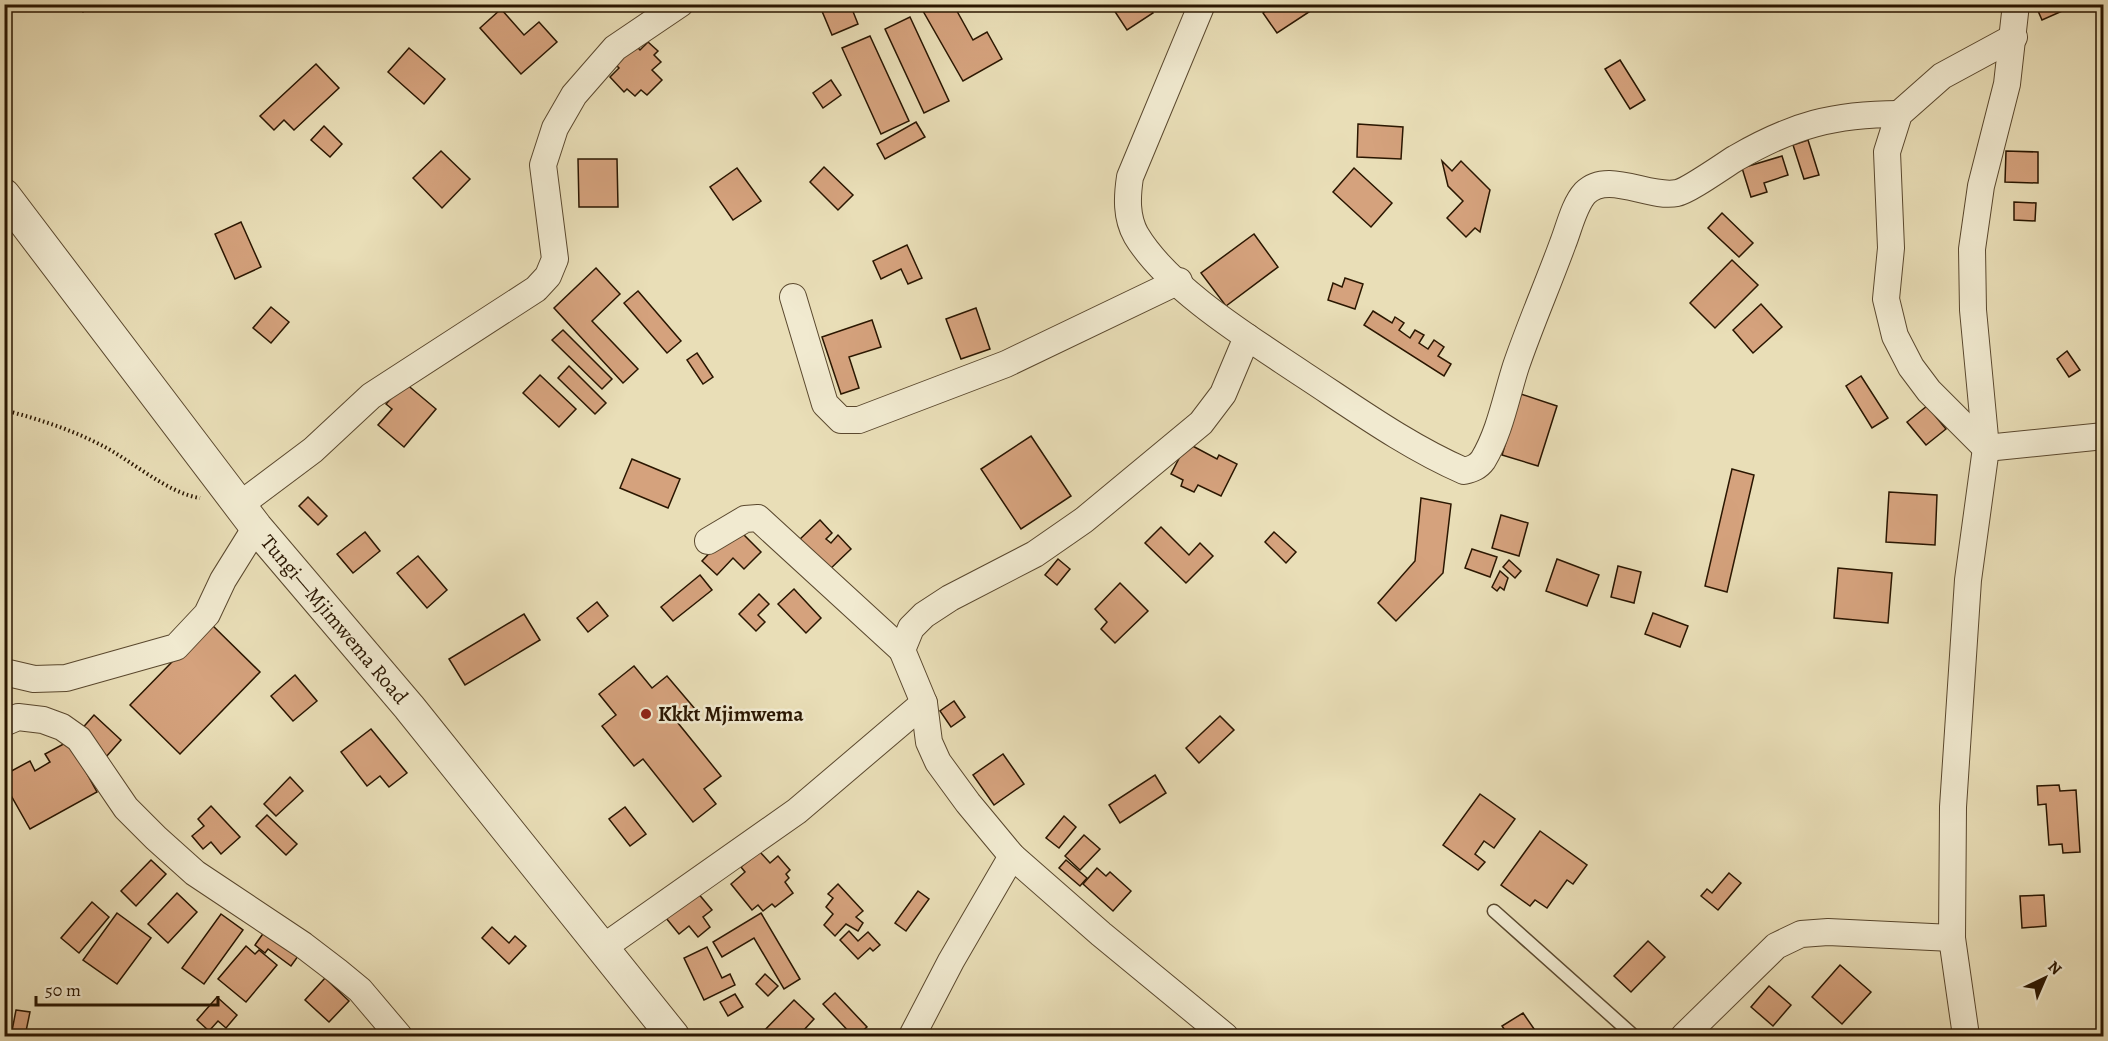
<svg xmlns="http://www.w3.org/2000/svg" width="2108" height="1041" viewBox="0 0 2108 1041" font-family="Alegreya,serif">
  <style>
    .building { fill: #d5a27d; stroke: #2a1601; stroke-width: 1.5 }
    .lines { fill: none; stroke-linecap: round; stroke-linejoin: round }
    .service-casing { stroke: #5a482e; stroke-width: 15 }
    .minor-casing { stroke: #5a482e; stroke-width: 28 }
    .tertiary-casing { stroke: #5a482e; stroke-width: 34 }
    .path { stroke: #2a1601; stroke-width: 4; stroke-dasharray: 1.5 3; stroke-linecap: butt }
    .service { stroke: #f1ead0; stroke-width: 12 }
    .minor { stroke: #f1ead0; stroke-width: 26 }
    .tertiary { stroke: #f1ead0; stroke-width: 32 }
    .poi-dot { fill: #8f2418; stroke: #f1ead0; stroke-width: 2 }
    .labels { text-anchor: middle; stroke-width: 5; stroke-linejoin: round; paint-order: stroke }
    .street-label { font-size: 21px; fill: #2a1601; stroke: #f1ead0 }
    .poi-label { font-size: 21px; font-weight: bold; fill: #2a1601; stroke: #f1ead0; text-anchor: start }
  </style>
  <rect width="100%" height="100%" fill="#e9deb7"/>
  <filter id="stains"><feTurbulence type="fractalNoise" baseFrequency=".00333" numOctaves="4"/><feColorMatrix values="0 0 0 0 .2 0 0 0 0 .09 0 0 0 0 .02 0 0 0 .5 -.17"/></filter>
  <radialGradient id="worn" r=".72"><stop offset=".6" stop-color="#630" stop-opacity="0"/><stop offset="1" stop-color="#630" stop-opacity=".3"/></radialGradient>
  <g class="building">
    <polygon points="77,4 92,4 83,12"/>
    <polygon points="819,4 850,4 858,24 832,35"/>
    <polygon points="919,4 953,4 973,40 987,32 1002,59 963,81"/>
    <polygon points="1110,4 1148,4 1153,13 1127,30"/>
    <polygon points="1275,4 1308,4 1312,10 1277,33 1263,13"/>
    <polygon points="2035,4 2078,4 2042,20"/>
    <polygon points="501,9 524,35 539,22 557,42 521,74 480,28"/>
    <polygon points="910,17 949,101 924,113 885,29"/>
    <polygon points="870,36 909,121 881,134 842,48"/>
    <polygon points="632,41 640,50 648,42 658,51 654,55 661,62 652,70 662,80 647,95 641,90 635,96 627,89 624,92 610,77 619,68 612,61"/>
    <polygon points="409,48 445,79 424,104 388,72"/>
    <polygon points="1620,60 1645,100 1630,109 1605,69"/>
    <polygon points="316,64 339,88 294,130 284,120 274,130 260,116"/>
    <polygon points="831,80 841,95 823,108 813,93"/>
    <polygon points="916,122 925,137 885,159 877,144"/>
    <polygon points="1358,124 1403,127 1401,159 1357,157"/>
    <polygon points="324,126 342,144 330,157 311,140"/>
    <polygon points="1808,140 1819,175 1804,179 1793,145"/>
    <polygon points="441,151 470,179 442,208 413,178"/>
    <polygon points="2006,151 2038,152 2038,183 2005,182"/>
    <polygon points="1782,156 1788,175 1764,183 1767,192 1751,197 1742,168"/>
    <polygon points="578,159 617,159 618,207 579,207"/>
    <polygon points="1442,161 1452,171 1461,161 1490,190 1480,232 1475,228 1466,237 1447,218 1463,201 1448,186"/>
    <polygon points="824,167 853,195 838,210 810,182"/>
    <polygon points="737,168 761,201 733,220 710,187"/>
    <polygon points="1354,168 1392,203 1371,227 1333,192"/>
    <polygon points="2014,202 2036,203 2035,221 2014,220"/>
    <polygon points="1722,213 1753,243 1739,257 1708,228"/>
    <polygon points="241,222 261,267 235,279 215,234"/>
    <polygon points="1254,234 1278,267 1226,306 1201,273"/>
    <polygon points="907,245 922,278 908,284 901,269 881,279 873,261"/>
    <polygon points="1732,260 1758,285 1715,328 1690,303"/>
    <polygon points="596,268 620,294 592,321 638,369 623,383 554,308"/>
    <polygon points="1345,278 1363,284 1355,309 1328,300 1333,283 1342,287"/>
    <polygon points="638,291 681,341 667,353 624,303"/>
    <polygon points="1761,304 1782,327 1753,353 1733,330"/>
    <polygon points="271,307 289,322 271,343 253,328"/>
    <polygon points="976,308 990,349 961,359 946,319"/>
    <polygon points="1373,311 1392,323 1395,317 1404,323 1399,330 1410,338 1415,330 1424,335 1419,343 1428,349 1434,340 1444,347 1438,356 1451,364 1444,376 1364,325"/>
    <polygon points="872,320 881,347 849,357 859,388 841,394 822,337"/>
    <polygon points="563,330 612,379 602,389 552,340"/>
    <polygon points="2067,351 2080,370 2069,377 2057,359"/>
    <polygon points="697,353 713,377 703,384 687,360"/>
    <polygon points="569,366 606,403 595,414 558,378"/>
    <polygon points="540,375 576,409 559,427 523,393"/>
    <polygon points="1861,376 1888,418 1872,428 1846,386"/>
    <polygon points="405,383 436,409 404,447 378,425 392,409 386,404"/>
    <polygon points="1521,394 1557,406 1538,466 1502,455"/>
    <polygon points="1927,406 1946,429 1926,445 1907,422"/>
    <polygon points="1031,436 1071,496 1021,529 981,469"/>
    <polygon points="1187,443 1217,459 1219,455 1237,464 1221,496 1198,485 1194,492 1181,486 1183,480 1171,474"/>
    <polygon points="632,459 680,479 668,508 620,488"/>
    <polygon points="1732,469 1754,475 1727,592 1705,586"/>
    <polygon points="1889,492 1937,495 1935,545 1886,542"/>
    <polygon points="308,497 327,516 318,525 299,506"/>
    <polygon points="1421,498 1451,504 1443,573 1396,621 1378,603 1415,561"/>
    <polygon points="1501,515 1528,523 1519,556 1492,548"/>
    <polygon points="820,520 832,533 826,539 831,543 838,535 851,549 827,572 798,541"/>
    <polygon points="735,526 761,552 744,569 733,558 717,575 702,561"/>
    <polygon points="1161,527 1189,555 1200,543 1213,556 1186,583 1145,543"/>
    <polygon points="365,532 380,551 353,573 337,554"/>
    <polygon points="1274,532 1296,552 1286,563 1265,542"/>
    <polygon points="1472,549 1497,557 1490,577 1465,568"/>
    <polygon points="418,556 447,590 427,608 397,573"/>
    <polygon points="1058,559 1070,569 1057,585 1045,575"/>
    <polygon points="1557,559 1599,575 1587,606 1546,591"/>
    <polygon points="1509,560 1521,571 1515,578 1503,567"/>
    <polygon points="1618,566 1641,572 1634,603 1611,597"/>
    <polygon points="1838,568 1892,573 1888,623 1834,618"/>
    <polygon points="1500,571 1508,578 1504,590 1500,587 1497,591 1492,587"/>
    <polygon points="700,575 712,590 673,621 661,607"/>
    <polygon points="1120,583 1148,611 1115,643 1101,629 1107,622 1095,609"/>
    <polygon points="794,589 821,618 806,633 778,604"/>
    <polygon points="759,594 769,604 758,615 765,622 756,631 739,614"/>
    <polygon points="597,602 608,616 588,632 577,618"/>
    <polygon points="1653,613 1688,626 1680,647 1645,634"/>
    <polygon points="524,614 540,640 465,685 449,659"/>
    <polygon points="210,623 260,672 180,754 130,705"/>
    <polygon points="634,666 652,688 667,676 695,709 678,723 721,776 704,789 716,804 693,822 643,759 634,766 602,726 616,715 599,694"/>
    <polygon points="295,675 317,701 293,721 271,696"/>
    <polygon points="954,701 965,717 951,727 940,711"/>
    <polygon points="94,715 121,740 106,757 79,732"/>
    <polygon points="1220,716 1234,730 1199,763 1186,748"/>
    <polygon points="371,729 407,773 389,787 380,776 367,786 341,752"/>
    <polygon points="69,741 97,792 30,829 4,783 4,775 30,761 35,771 50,762 45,754"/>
    <polygon points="1003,754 1024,784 994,805 973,775"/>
    <polygon points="1155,775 1166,793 1120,823 1109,805"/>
    <polygon points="290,777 303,791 276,816 264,804"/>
    <polygon points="2101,777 2104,777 2104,823 2098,823"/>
    <polygon points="2059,785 2060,791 2076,790 2080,852 2063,853 2062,844 2049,845 2046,804 2038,805 2037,786"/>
    <polygon points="1480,794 1515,819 1494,848 1484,841 1475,854 1485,862 1478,870 1443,845"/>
    <polygon points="211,806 240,837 221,854 211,842 203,849 192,836 204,826 198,819"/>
    <polygon points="625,807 646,834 630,846 609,819"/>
    <polygon points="267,815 297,844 286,855 256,826"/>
    <polygon points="1064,816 1076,827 1059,848 1046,838"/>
    <polygon points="1540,831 1587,865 1573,884 1567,880 1547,908 1535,900 1530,906 1501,885"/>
    <polygon points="1084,835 1100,849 1080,870 1065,856"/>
    <polygon points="760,852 770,863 778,856 790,870 786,874 789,878 785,882 793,893 775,907 772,904 763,911 758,905 752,910 731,884 745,872 741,867"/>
    <polygon points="151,860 166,874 136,906 121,891"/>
    <polygon points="1066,860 1087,878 1080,886 1059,868"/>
    <polygon points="1097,868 1106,876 1110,872 1131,891 1113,911 1083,884"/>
    <polygon points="1729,873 1741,883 1718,910 1701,896 1707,889 1712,893"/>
    <polygon points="838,884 863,911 856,917 863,923 858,931 846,924 835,936 824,925 833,914 826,907 833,898 828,894"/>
    <polygon points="918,891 929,899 906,931 895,923"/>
    <polygon points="697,892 712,910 703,917 710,927 698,937 689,926 679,934 666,918"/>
    <polygon points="177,893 197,912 168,943 148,924"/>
    <polygon points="2044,895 2046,926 2022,928 2020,896"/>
    <polygon points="92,902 109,917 79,953 61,938"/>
    <polygon points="117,913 151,938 117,984 83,960"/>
    <polygon points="761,913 800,979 784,989 754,938 722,957 713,942"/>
    <polygon points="221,914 243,930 204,984 182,968"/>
    <polygon points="492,927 509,943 515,936 526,946 509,964 482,938"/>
    <polygon points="267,928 301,952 291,966 268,949 265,953 255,945"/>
    <polygon points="849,931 858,941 868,932 880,945 873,951 870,948 858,959 840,940"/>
    <polygon points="1648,941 1665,957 1631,992 1614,976"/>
    <polygon points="246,946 255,954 259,950 277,965 246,1002 218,979"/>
    <polygon points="707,947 722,978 730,974 735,985 704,1000 684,958"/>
    <polygon points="1840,965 1871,992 1842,1024 1812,997"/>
    <polygon points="765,974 778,986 768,996 756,984"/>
    <polygon points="325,978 349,1001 329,1022 305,1000"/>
    <polygon points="1769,986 1791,1005 1773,1026 1751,1007"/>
    <polygon points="835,993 867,1027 856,1036 853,1036 823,1004"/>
    <polygon points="735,994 743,1007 728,1016 720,1002"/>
    <polygon points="217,997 237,1015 226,1028 218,1021 209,1031 197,1020"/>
    <polygon points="794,1000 814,1019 803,1031 808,1036 759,1036"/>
    <polygon points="16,1010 30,1012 25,1036 11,1036"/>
    <polygon points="1523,1013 1539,1036 1509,1036 1502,1026"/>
  </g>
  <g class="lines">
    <defs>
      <polyline id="service" points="1494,911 1634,1036"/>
      <g id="minor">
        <path d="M 1202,4 L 1130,177 C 1127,197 1126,217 1136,235 C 1168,289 1252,340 1304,375 C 1356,409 1407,446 1464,471 C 1472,469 1478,467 1483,460 C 1500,432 1506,397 1516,366 C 1530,325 1548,284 1563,243 C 1569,228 1574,205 1585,193 C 1608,170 1649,199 1677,193 C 1688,191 1723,166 1736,158 C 1793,125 1834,114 1899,114"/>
        <polyline points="2014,37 1942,76 1899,114 1887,152 1891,248 1886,299 1895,336 1911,367 1929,391 1986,448 2104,436"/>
        <polyline points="793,297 825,404 841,420 859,420 1006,364 1179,281"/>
        <polyline points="241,504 313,450 371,396 536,289 548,276 555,259 543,165 555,128 574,95 615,48 680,4"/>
        <polyline points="708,541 745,519 758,518 902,650"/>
        <polyline points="4,672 34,679 66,678 176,647 207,614 223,580 256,527"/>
        <polyline points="4,723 18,717 43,720 62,727 79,739 126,808 156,838 195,873 303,945 337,971 360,990 399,1036"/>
        <polyline points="601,949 797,811 924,703"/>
        <polyline points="912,1036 951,961 1012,856"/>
        <polyline points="1225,1036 1101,934 1012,856 968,803 938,762 929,742 924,703 902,650 911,628 924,615 950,598 1035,554 1084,520 1201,423 1223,394 1247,337"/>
        <polyline points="1684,1036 1776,946 1801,934 1828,932 1952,938"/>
        <polyline points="1966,1036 1952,938 1953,807 1968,580 1986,448 1973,310 1972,249 1981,186 2007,84 2016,4"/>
      </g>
      <g id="tertiary">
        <path id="s1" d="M 4,195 L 256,527 L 409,707 L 673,1036"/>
      </g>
    </defs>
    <use href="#service" class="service-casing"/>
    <use href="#minor" class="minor-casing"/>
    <use href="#tertiary" class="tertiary-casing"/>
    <path class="path" d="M 4,410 C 38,419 70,429 101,445 C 131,460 167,493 200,498"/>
    <use href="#service" class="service"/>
    <use href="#minor" class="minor"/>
    <use href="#tertiary" class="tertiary"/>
  </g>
  <circle class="poi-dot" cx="646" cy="714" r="6"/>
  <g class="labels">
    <g class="street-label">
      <text dy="7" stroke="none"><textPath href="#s1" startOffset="538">Tungi—Mjimwema Road</textPath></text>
    </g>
    <g class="poi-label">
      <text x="658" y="721">Kkkt Mjimwema</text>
    </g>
  </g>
  <rect width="2108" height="1041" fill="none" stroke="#e9deb7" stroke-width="24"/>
  <rect x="6" y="6" width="2096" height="1029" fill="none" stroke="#2a1601" stroke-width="3"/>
  <rect x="12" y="12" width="2084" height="1017" fill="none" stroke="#2a1601" stroke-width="1.5"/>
  <g transform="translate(2045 978) rotate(44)" stroke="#f1ead0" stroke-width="4.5" paint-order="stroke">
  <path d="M0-4.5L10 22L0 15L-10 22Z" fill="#2a1601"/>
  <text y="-9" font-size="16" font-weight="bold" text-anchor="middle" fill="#2a1601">N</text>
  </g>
  <path d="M36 996v9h182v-9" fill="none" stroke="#2a1601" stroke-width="3"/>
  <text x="45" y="996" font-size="18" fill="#2a1601" stroke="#f1ead0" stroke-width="4.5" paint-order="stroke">50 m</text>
  <rect width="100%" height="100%" filter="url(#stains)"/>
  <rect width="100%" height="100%" fill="url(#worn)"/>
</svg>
